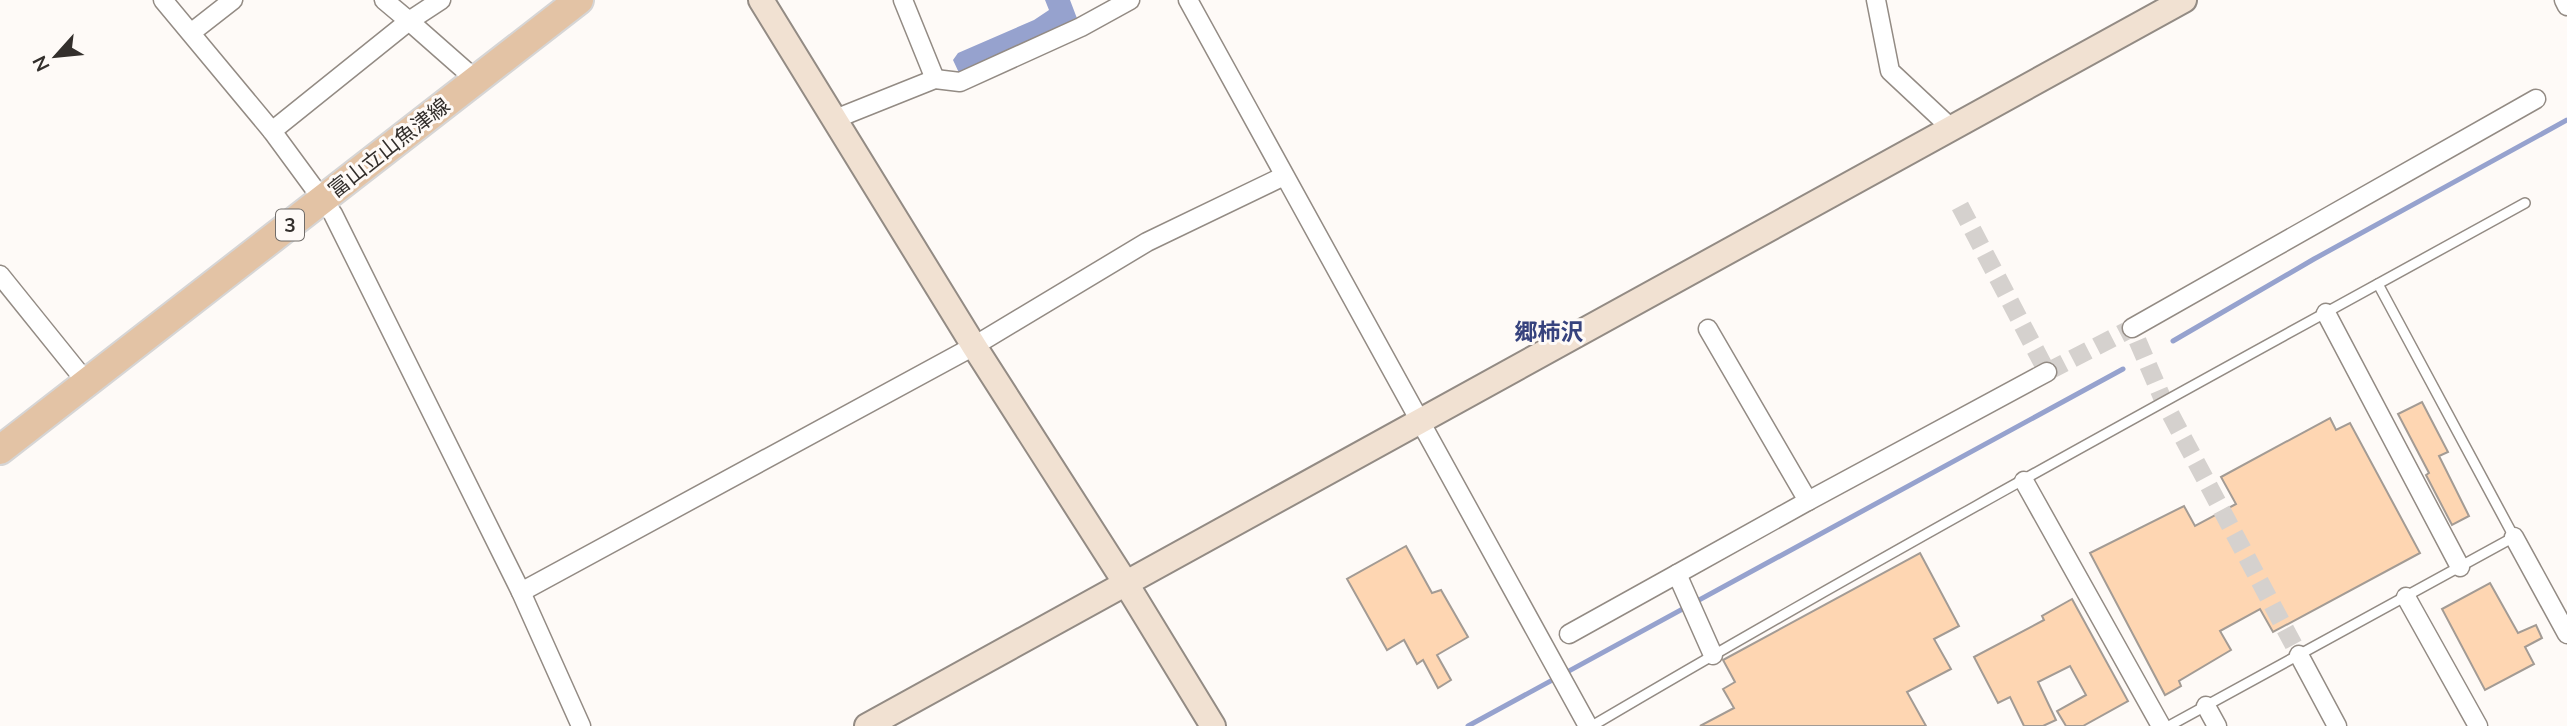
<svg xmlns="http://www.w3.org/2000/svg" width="2567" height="726" viewBox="0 0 2567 726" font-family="Mulish,'Noto Sans JP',sans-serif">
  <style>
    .water { fill: #96a2ce }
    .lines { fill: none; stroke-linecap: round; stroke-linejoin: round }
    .stream { stroke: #96a2ce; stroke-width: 5 }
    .building { fill: #fed6b2; stroke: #a39b94; stroke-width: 2 }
    .street-tunnel { stroke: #d5d1ce; stroke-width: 18; stroke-dasharray: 18 9; stroke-linecap: butt }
    .lane-casing { stroke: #938b84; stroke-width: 12 }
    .street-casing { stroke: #938b84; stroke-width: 21 }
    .secondary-casing { stroke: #938b84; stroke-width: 28 }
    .primary-casing { stroke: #d6d5d5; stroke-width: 32 }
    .lane { stroke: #fff; stroke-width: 9 }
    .street { stroke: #fff; stroke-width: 18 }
    .secondary { stroke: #f1e1d2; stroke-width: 24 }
    .primary { stroke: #e3c3a5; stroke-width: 28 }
    .labels { text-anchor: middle; stroke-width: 6; stroke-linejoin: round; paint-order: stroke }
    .shield { fill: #fefaf7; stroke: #706c69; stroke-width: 2 }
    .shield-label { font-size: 19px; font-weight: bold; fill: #332f2c }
    .street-label { font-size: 21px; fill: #332f2c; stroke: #fefaf7 }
    .neighbourhood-label { font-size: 23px; font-weight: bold; fill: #36427d; stroke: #fefaf7 }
  </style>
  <rect width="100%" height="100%" fill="#fefaf7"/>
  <polygon class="water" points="1045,0 1070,0 1078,21 960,75 953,60 958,53 1034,20 1049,10"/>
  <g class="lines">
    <g class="stream">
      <polyline points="2173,341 2314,259 2567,120"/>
      <polyline points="1468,726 2123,369"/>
    </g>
  </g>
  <g class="building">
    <polygon points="2422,402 2448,452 2439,456 2469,516 2452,525 2426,475 2429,473 2398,414"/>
    <polygon points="2330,418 2336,430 2350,423 2420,553 2273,632 2260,609 2220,631 2231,650 2179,681 2181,686 2165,695 2090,553 2184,506 2195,526 2236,504 2221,477"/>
    <polygon points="1406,546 1432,593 1441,590 1468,637 1437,655 1451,680 1438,688 1423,660 1417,664 1404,640 1387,650 1347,579"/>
    <polygon points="1920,553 1959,626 1934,639 1951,669 1907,692 1926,726 1700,726 1734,708 1723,689 1735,682 1723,660"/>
    <polygon points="2490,583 2518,633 2536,625 2542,638 2525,647 2534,664 2485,690 2442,609"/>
    <polygon points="2072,599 2128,701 2083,726 2066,726 2057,711 2086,695 2070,666 2038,682 2056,720 2043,726 2024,726 2010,697 1998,703 1974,657 2044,620 2042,616"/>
  </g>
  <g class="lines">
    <polyline class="street-tunnel" points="1960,206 2047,372 2132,328 2164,402 2299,655"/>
    <defs>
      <g id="lane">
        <path d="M 1592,726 C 1899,545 2213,375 2525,203"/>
        <polyline points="2169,726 2514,537 2378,284"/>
      </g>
      <g id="street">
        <polyline points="163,0 272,131 333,214 521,592 581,726"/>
        <polyline points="384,0 409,21 441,0"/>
        <polyline points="903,0 935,79"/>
        <polyline points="1188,0 1588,726"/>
        <polyline points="1876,0 1890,71 1951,128"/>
        <polyline points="2564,0 2567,6"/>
        <polyline points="192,32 233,0"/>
        <polyline points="835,119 935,79 960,82 1081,27 1130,0"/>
        <polyline points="272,131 409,21 476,80"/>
        <polyline points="0,275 87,383"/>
        <polyline points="2326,313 2460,567"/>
        <polyline points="2132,328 2536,99"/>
        <polyline points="2024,481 2161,726"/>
        <polyline points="1808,501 2047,372"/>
        <polyline points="2514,537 2567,634"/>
        <polyline points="1677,574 1808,501 1708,329"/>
        <polyline points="521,592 974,346 1147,242 1284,176"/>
        <polyline points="2406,597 2478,726"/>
        <polyline points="1569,634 1677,574 1713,655"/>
        <polyline points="2299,655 2337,726"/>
        <polyline points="2206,706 2217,726"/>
      </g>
      <g id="secondary">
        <polyline points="761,0 974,346 1125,582 1213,726"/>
        <polyline points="867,726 2184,0"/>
      </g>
      <polyline id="primary" points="0,450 579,0"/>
    </defs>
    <use href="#lane" class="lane-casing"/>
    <use href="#street" class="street-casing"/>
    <use href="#secondary" class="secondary-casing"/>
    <use href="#primary" class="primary-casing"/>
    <use href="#lane" class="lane"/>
    <use href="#street" class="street"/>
    <use href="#secondary" class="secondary"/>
    <use href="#primary" class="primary"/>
  </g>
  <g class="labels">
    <rect class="shield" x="276" y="209.5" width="28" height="31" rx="5"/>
    <g class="shield-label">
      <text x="290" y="232">3</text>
    </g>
    <g class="street-label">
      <text transform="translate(389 148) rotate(-38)" y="7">富山立山魚津線</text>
    </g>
    <g class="neighbourhood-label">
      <text x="1549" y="340">郷柿沢</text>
    </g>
  </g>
  <g transform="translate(56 56) rotate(243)" stroke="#fefaf7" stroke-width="5" paint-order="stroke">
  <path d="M0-5L12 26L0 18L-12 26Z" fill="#332f2c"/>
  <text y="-10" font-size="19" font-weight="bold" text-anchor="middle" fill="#332f2c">N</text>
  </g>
</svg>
